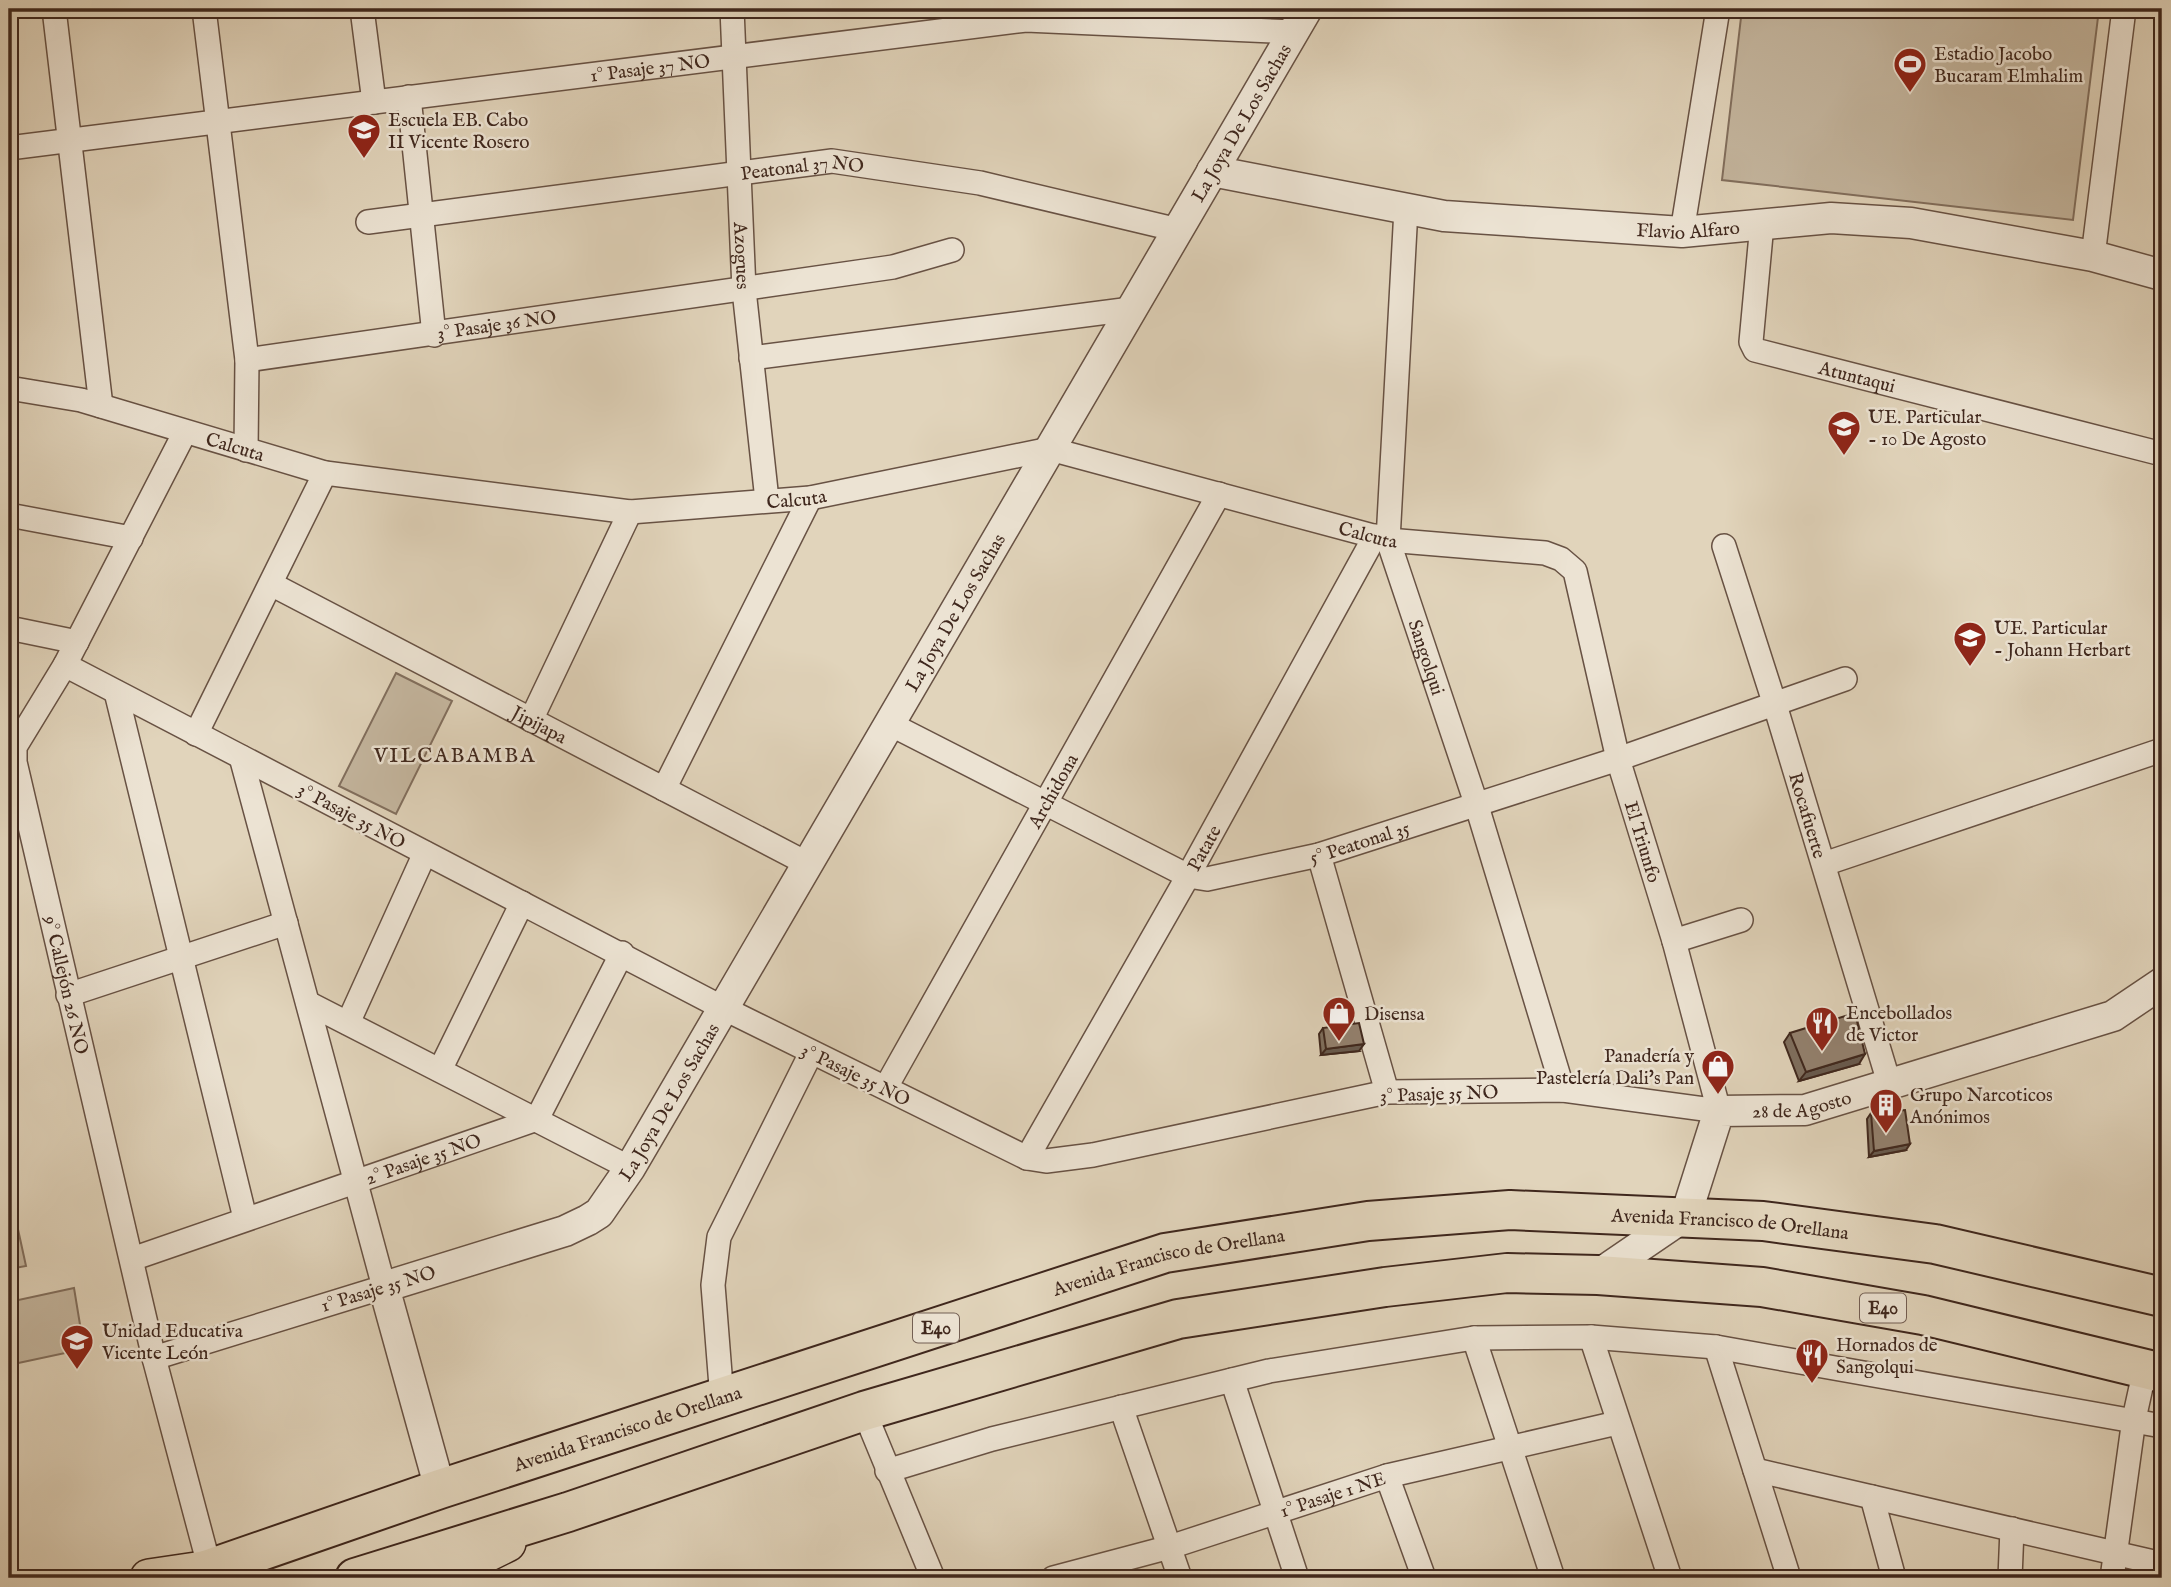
<svg xmlns="http://www.w3.org/2000/svg" width="2171" height="1587" viewBox="0 0 2171 1587" font-family="'IM FELL English',serif">
  <style>
    .green { fill: #c5b7a0; stroke: #826f5e; stroke-width: 2 }
    .lines { fill: none; stroke-linecap: round; stroke-linejoin: round }
    .minor-casing { stroke: #685244; stroke-width: 26 }
    .tertiary-casing { stroke: #685244; stroke-width: 33 }
    .primary-casing { stroke: #3f271d; stroke-width: 40 }
    .trunk-casing { stroke: #3f271d; stroke-width: 42 }
    .minor { stroke: #ece3d3; stroke-width: 23 }
    .tertiary { stroke: #ece3d3; stroke-width: 30 }
    .primary { stroke: #e1d4bb; stroke-width: 37 }
    .trunk { stroke: #e1d4bb; stroke-width: 38 }
    .wall { fill: #7e6f5f; stroke: #3f271d; stroke-width: 2 }
    .shaded-wall { fill: #675a4e; stroke: #3f271d; stroke-width: 2 }
    .building { fill: #93816f; stroke: #3f271d; stroke-width: 2 }
    .labels { text-anchor: middle; stroke-width: 5; stroke-linejoin: round; paint-order: stroke }
    .shield { fill: #ece3d3; stroke: #735f54; stroke-width: 2 }
    .shield-label { font-size: 18px; font-weight: bold; fill: #3f271d }
    .poi-label { font-size: 19px; fill: #3f271d; stroke: #ece3d3; text-anchor: start }
    .street-label { font-size: 19px; fill: #3f271d; stroke: #ece3d3 }
    .neighbourhood-label { font-size: 21px; letter-spacing: 2px; fill: #3f271d; stroke: #ece3d3 }
  </style>
  <rect width="100%" height="100%" fill="#e1d4bb"/>
  <filter id="stains"><feTurbulence type="fractalNoise" baseFrequency=".00286" numOctaves="4"/><feColorMatrix values="0 0 0 0 .2 0 0 0 0 .09 0 0 0 0 .02 0 0 0 .5 -.17"/></filter>
  <radialGradient id="worn" r=".72"><stop offset=".6" stop-color="#630" stop-opacity="0"/><stop offset="1" stop-color="#630" stop-opacity=".3"/></radialGradient>
  <g class="green">
    <polygon points="1742,9 2099,9 2073,220 1722,180"/>
    <polygon points="396,673 452,701 396,814 339,786"/>
    <polygon points="9,1188 26,1266 9,1269"/>
    <polygon points="74,1288 84,1349 9,1365 9,1302"/>
  </g>
  <g class="lines">
    <defs>
      <g id="minor">
        <polyline points="54,9 101,406"/>
        <polyline points="204,9 247,360 246,450"/>
        <polyline points="362,9 374,102"/>
        <path id="s1" d="M 732,9 L 744,290 L 767,500"/>
        <polyline points="409,97 434,335"/>
        <path id="s2" d="M 9,148 L 1026,20 L 1293,32"/>
        <path id="s3" d="M 1406,209 L 1388,540 L 1476,803 L 1563,1090"/>
        <path id="s4" d="M 368,222 L 832,161 L 980,183 L 1178,230"/>
        <path id="s5" d="M 1762,224 L 1751,342 L 1755,350 L 2162,454"/>
        <polyline points="1682,232 1718,9"/>
        <polyline points="2093,256 2124,9"/>
        <polyline points="751,358 1131,309"/>
        <path id="s6" d="M 247,360 L 893,267 L 952,250"/>
        <path id="s7" d="M 9,388 L 81,400 L 325,473 L 630,512 L 810,498 L 1050,449 L 1388,540 L 1545,553 L 1561,559 L 1575,571 L 1618,759 L 1674,941 L 1719,1111 L 1563,1090 L 1387,1092 L 1093,1155 L 1046,1161 L 1027,1158 L 723,1008 L 65,665"/>
        <path id="s8" d="M 185,432 L 65,665 L 15,747 L 15,762 L 154,1358 L 210,1569"/>
        <polyline points="9,515 131,538"/>
        <path id="s9" d="M 1724,546 L 1775,705 L 1890,1086"/>
        <path id="s10" d="M 271,584 L 808,864"/>
        <polyline points="9,628 77,642"/>
        <polyline points="116,692 245,1218"/>
        <polyline points="531,720 630,512"/>
        <path id="s11" d="M 890,724 L 1188,876 L 1207,879 L 1319,855 L 1618,759 L 1845,679"/>
        <polyline points="196,734 325,473"/>
        <polyline points="664,789 810,498"/>
        <polyline points="1319,855 1387,1092"/>
        <polyline points="1824,864 2162,750"/>
        <polyline points="1674,941 1741,920"/>
        <polyline points="68,995 286,923"/>
        <polyline points="308,1003 630,1168"/>
        <polyline points="348,1023 425,853"/>
        <polyline points="440,1070 522,903"/>
        <path id="s12" d="M 886,1087 L 1219,494"/>
        <path id="s13" d="M 1027,1158 L 1188,876 L 1375,536"/>
        <path id="s14" d="M 132,1259 L 537,1119 L 622,953"/>
        <polyline points="1591,1337 1670,1578"/>
        <polyline points="1474,1338 1553,1578"/>
        <polyline points="1716,1347 1789,1578"/>
        <polyline points="154,1358 384,1287 241,757"/>
        <polyline points="1232,1380 1297,1578"/>
        <polyline points="722,1399 713,1285 719,1237 811,1053"/>
        <polyline points="1121,1407 1180,1578"/>
        <polyline points="864,1411 933,1578"/>
        <polyline points="1755,1470 2162,1564"/>
        <polyline points="887,1471 992,1439 1269,1371 1474,1338 1591,1337 1716,1347 2162,1426"/>
        <polyline points="1387,1476 1424,1578"/>
        <polyline points="1872,1497 1894,1578"/>
        <path id="s15" d="M 1053,1578 L 1170,1547 L 1387,1476 L 1617,1423"/>
        <polyline points="2010,1578 2012,1529"/>
        <polyline points="2112,1578 2134,1419 2145,1369"/>
      </g>
      <g id="tertiary">
        <path id="s16" d="M 1212,171 L 1444,216 L 1682,232 L 1831,218 L 1911,223 L 2093,256 L 2162,275"/>
        <path id="s17" d="M 1598,1275 L 1686,1215 L 1719,1111 L 1805,1110 L 2113,1016 L 2162,983"/>
        <path id="s18" d="M 440,1489 L 384,1287 L 565,1231 L 588,1220 L 599,1213 L 630,1168 L 1307,9"/>
      </g>
      <g id="primary">
        <polyline points="149,1578 210,1569"/>
        <polyline points="436,1578 507,1543"/>
      </g>
      <g id="trunk">
        <path id="s19" d="M 183,1578 L 440,1489 L 1165,1253 L 1368,1221 L 1510,1210 L 1763,1221 L 1935,1244 L 2162,1297"/>
        <polyline points="355,1578 568,1512 864,1411 1178,1319 1385,1287 1507,1273 1598,1275 1762,1287 1923,1315 2162,1373"/>
      </g>
    </defs>
    <use href="#minor" class="minor-casing"/>
    <use href="#tertiary" class="tertiary-casing"/>
    <use href="#primary" class="primary-casing"/>
    <use href="#trunk" class="trunk-casing"/>
    <use href="#minor" class="minor"/>
    <use href="#tertiary" class="tertiary"/>
    <use href="#primary" class="primary"/>
    <use href="#trunk" class="trunk"/>
  </g>
  <g class="wall">
    <polygon points="1323,1028 1359,1051 1321,1055 1319,1034"/>
    <polygon points="1790,1033 1859,1064 1799,1081 1784,1042"/>
    <polygon points="1871,1113 1906,1150 1869,1157 1867,1119"/>
  </g>
  <g class="shaded-wall">
    <polygon points="1364,1044 1359,1051 1321,1055 1326,1049"/>
    <polygon points="1865,1054 1859,1064 1799,1081 1806,1072"/>
    <polygon points="1910,1144 1906,1150 1869,1157 1874,1151"/>
  </g>
  <g class="building">
    <polygon points="1855,1013 1865,1054 1806,1072 1790,1033"/>
    <polygon points="1359,1023 1364,1044 1326,1049 1323,1028"/>
    <polygon points="1905,1110 1910,1144 1874,1151 1871,1113"/>
  </g>
  <defs>
    <symbol id="stadium-pin" viewBox="-11 -11 22 30"><path d="M0 17L-7.5 6A9.5 9.5 0 1 1 7.5 6Z" fill="#8f2418" stroke="#ece3d3"/><path d="M0-5a6.5 5 0 1 0 0 10a6.5 5 0 1 0 0-10ZM-3.5-1.8h7v3.6h-7Z" fill="#fff"/></symbol>
    <symbol id="school-pin" viewBox="-11 -11 22 30"><path d="M0 17L-7.5 6A9.5 9.5 0 1 1 7.5 6Z" fill="#8f2418" stroke="#ece3d3"/><path d="M0-5L7-2L0 1L-7-2ZM-4 1L0 2.5L4 1V4Q0 6-4 4Z" fill="#fff"/></symbol>
    <symbol id="shop-pin" viewBox="-11 -11 22 30"><path d="M0 17L-7.5 6A9.5 9.5 0 1 1 7.5 6Z" fill="#8f2418" stroke="#ece3d3"/><path d="M-5-2.5h2.3a2.7 3.5 0 0 1 5.4 0H5L5.5 6h-11ZM-1.5-2.5h3a1.5 2.3 0 0 0-3 0Z" fill="#fff"/></symbol>
    <symbol id="restaurant-pin" viewBox="-11 -11 22 30"><path d="M0 17L-7.5 6A9.5 9.5 0 1 1 7.5 6Z" fill="#8f2418" stroke="#ece3d3"/><path d="M-5-6h1v4h1v-4h1v4h1v-4h1v5L-1.5 .5V6h-2V.5L-5-1ZM5-6V6H3V1.5H1.5Q1.5-4 5-6Z" fill="#fff"/></symbol>
    <symbol id="building-pin" viewBox="-11 -11 22 30"><path d="M0 17L-7.5 6A9.5 9.5 0 1 1 7.5 6Z" fill="#8f2418" stroke="#ece3d3"/><path d="M-4-6H4V6H1V3H-1V6H-4ZM-2.5-4.3h1.7v1.8h-1.7ZM.8-4.3h1.7v1.8H.8ZM-2.5-1h1.7V.8h-1.7ZM.8-1h1.7V.8H.8Z" fill="#fff"/></symbol>
  </defs>
  <g fill-rule="evenodd">
    <use href="#stadium-pin" x="1891" y="45" width="38" height="52"/>
    <use href="#school-pin" x="345" y="111" width="38" height="52"/>
    <use href="#school-pin" x="1825" y="408" width="38" height="52"/>
    <use href="#school-pin" x="1951" y="619" width="38" height="52"/>
    <use href="#shop-pin" x="1320" y="994" width="38" height="52"/>
    <use href="#restaurant-pin" x="1803" y="1004" width="38" height="52"/>
    <use href="#shop-pin" x="1699" y="1047" width="38" height="52"/>
    <use href="#building-pin" x="1867" y="1086" width="38" height="52"/>
    <use href="#school-pin" x="58" y="1322" width="38" height="52"/>
    <use href="#restaurant-pin" x="1793" y="1336" width="38" height="52"/>
  </g>
  <g class="labels">
    <g class="shield">
      <rect x="1860" y="1293.5" width="46" height="29" rx="5"/>
      <rect x="913" y="1313.5" width="46" height="29" rx="5"/>
    </g>
    <g class="shield-label">
      <text x="1883" y="1314">E40</text>
      <text x="936" y="1334">E40</text>
    </g>
    <g class="poi-label">
      <text x="1934" y="60">Estadio Jacobo<tspan x="1934" dy="22">Bucaram Elmhalim</tspan></text>
      <text x="388" y="126">Escuela EB. Cabo<tspan x="388" dy="22">II Vicente Rosero</tspan></text>
      <text x="1868" y="423">UE. Particular<tspan x="1868" dy="22">- 10 De Agosto</tspan></text>
      <text x="1994" y="634">UE. Particular<tspan x="1994" dy="22">- Johann Herbart</tspan></text>
      <text x="1846" y="1019">Encebollados<tspan x="1846" dy="22">de Victor</tspan></text>
      <text x="1364" y="1020">Disensa</text>
      <text x="1694" y="1062" text-anchor="end">Panadería y<tspan x="1694" dy="22">Pastelería Dali's Pan</tspan></text>
      <text x="1910" y="1101">Grupo Narcoticos<tspan x="1910" dy="22">Anónimos</tspan></text>
      <text x="102" y="1337">Unidad Educativa<tspan x="102" dy="22">Vicente León</tspan></text>
      <text x="1836" y="1351">Hornados de<tspan x="1836" dy="22">Sangolqui</tspan></text>
    </g>
    <g class="street-label">
      <text dy="7" stroke="none"><textPath href="#s2" startOffset="646">1° Pasaje 37 NO</textPath></text>
      <text dy="7" stroke="none"><textPath href="#s18" startOffset="1703">La Joya De Los Sachas</textPath></text>
      <text dy="7" stroke="none"><textPath href="#s4" startOffset="438">Peatonal 37 NO</textPath></text>
      <text dy="7" stroke="none"><textPath href="#s16" startOffset="481">Flavio Alfaro</textPath></text>
      <text dy="7" stroke="none"><textPath href="#s1" startOffset="247">Azogues</textPath></text>
      <text dy="7" stroke="none"><textPath href="#s6" startOffset="252">3° Pasaje 36 NO</textPath></text>
      <text dy="7" stroke="none"><textPath href="#s5" startOffset="233">Atuntaqui</textPath></text>
      <text dy="7" stroke="none"><textPath href="#s7" startOffset="234">Calcuta</textPath></text>
      <text dy="7" stroke="none"><textPath href="#s7" startOffset="802">Calcuta</textPath></text>
      <text dy="7" stroke="none"><textPath href="#s7" startOffset="1390">Calcuta</textPath></text>
      <text dy="7" stroke="none"><textPath href="#s18" startOffset="1136">La Joya De Los Sachas</textPath></text>
      <text dy="7" stroke="none"><textPath href="#s3" startOffset="455">Sangolqui</textPath></text>
      <text dy="7" stroke="none"><textPath href="#s10" startOffset="303">Jipijapa</textPath></text>
      <text dy="7" stroke="none"><textPath href="#s12" startOffset="340">Archidona</textPath></text>
      <text transform="translate(352 815) rotate(28)" y="7">3° Pasaje 35 NO</text>
      <text dy="7" stroke="none"><textPath href="#s9" startOffset="282">Rocafuerte</textPath></text>
      <text dy="7" stroke="none"><textPath href="#s11" startOffset="511">5° Peatonal 35</textPath></text>
      <text dy="7" stroke="none"><textPath href="#s7" startOffset="1883">El Triunfo</textPath></text>
      <text dy="7" stroke="none"><textPath href="#s13" startOffset="357">Patate</textPath></text>
      <text dy="7" stroke="none"><textPath href="#s8" startOffset="602">9° Callejón 26 NO</textPath></text>
      <text transform="translate(856 1074) rotate(26)" y="7">3° Pasaje 35 NO</text>
      <text transform="translate(1439 1093) rotate(-2)" y="7">3° Pasaje 35 NO</text>
      <text dy="7" stroke="none"><textPath href="#s18" startOffset="569">La Joya De Los Sachas</textPath></text>
      <text dy="7" stroke="none"><textPath href="#s17" startOffset="299">28 de Agosto</textPath></text>
      <text dy="7" stroke="none"><textPath href="#s14" startOffset="308">2° Pasaje 35 NO</textPath></text>
      <text dy="7" stroke="none"><textPath href="#s19" startOffset="1603">Avenida Francisco de Orellana</textPath></text>
      <text dy="7" stroke="none"><textPath href="#s19" startOffset="1036">Avenida Francisco de Orellana</textPath></text>
      <text transform="translate(378 1288) rotate(-17)" y="7">1° Pasaje 35 NO</text>
      <text dy="7" stroke="none"><textPath href="#s19" startOffset="469">Avenida Francisco de Orellana</textPath></text>
      <text dy="7" stroke="none"><textPath href="#s15" startOffset="292">1° Pasaje 1 NE</textPath></text>
    </g>
    <g class="neighbourhood-label">
      <text x="455" y="762">VILCABAMBA</text>
    </g>
  </g>
  <rect width="2171" height="1587" fill="none" stroke="#e1d4bb" stroke-width="35"/>
  <rect x="10" y="10" width="2150" height="1566" fill="none" stroke="#3f271d" stroke-width="3.5"/>
  <rect x="18" y="18" width="2136" height="1552" fill="none" stroke="#3f271d" stroke-width="2"/>
  <rect width="100%" height="100%" filter="url(#stains)"/>
  <rect width="100%" height="100%" fill="url(#worn)"/>
</svg>
